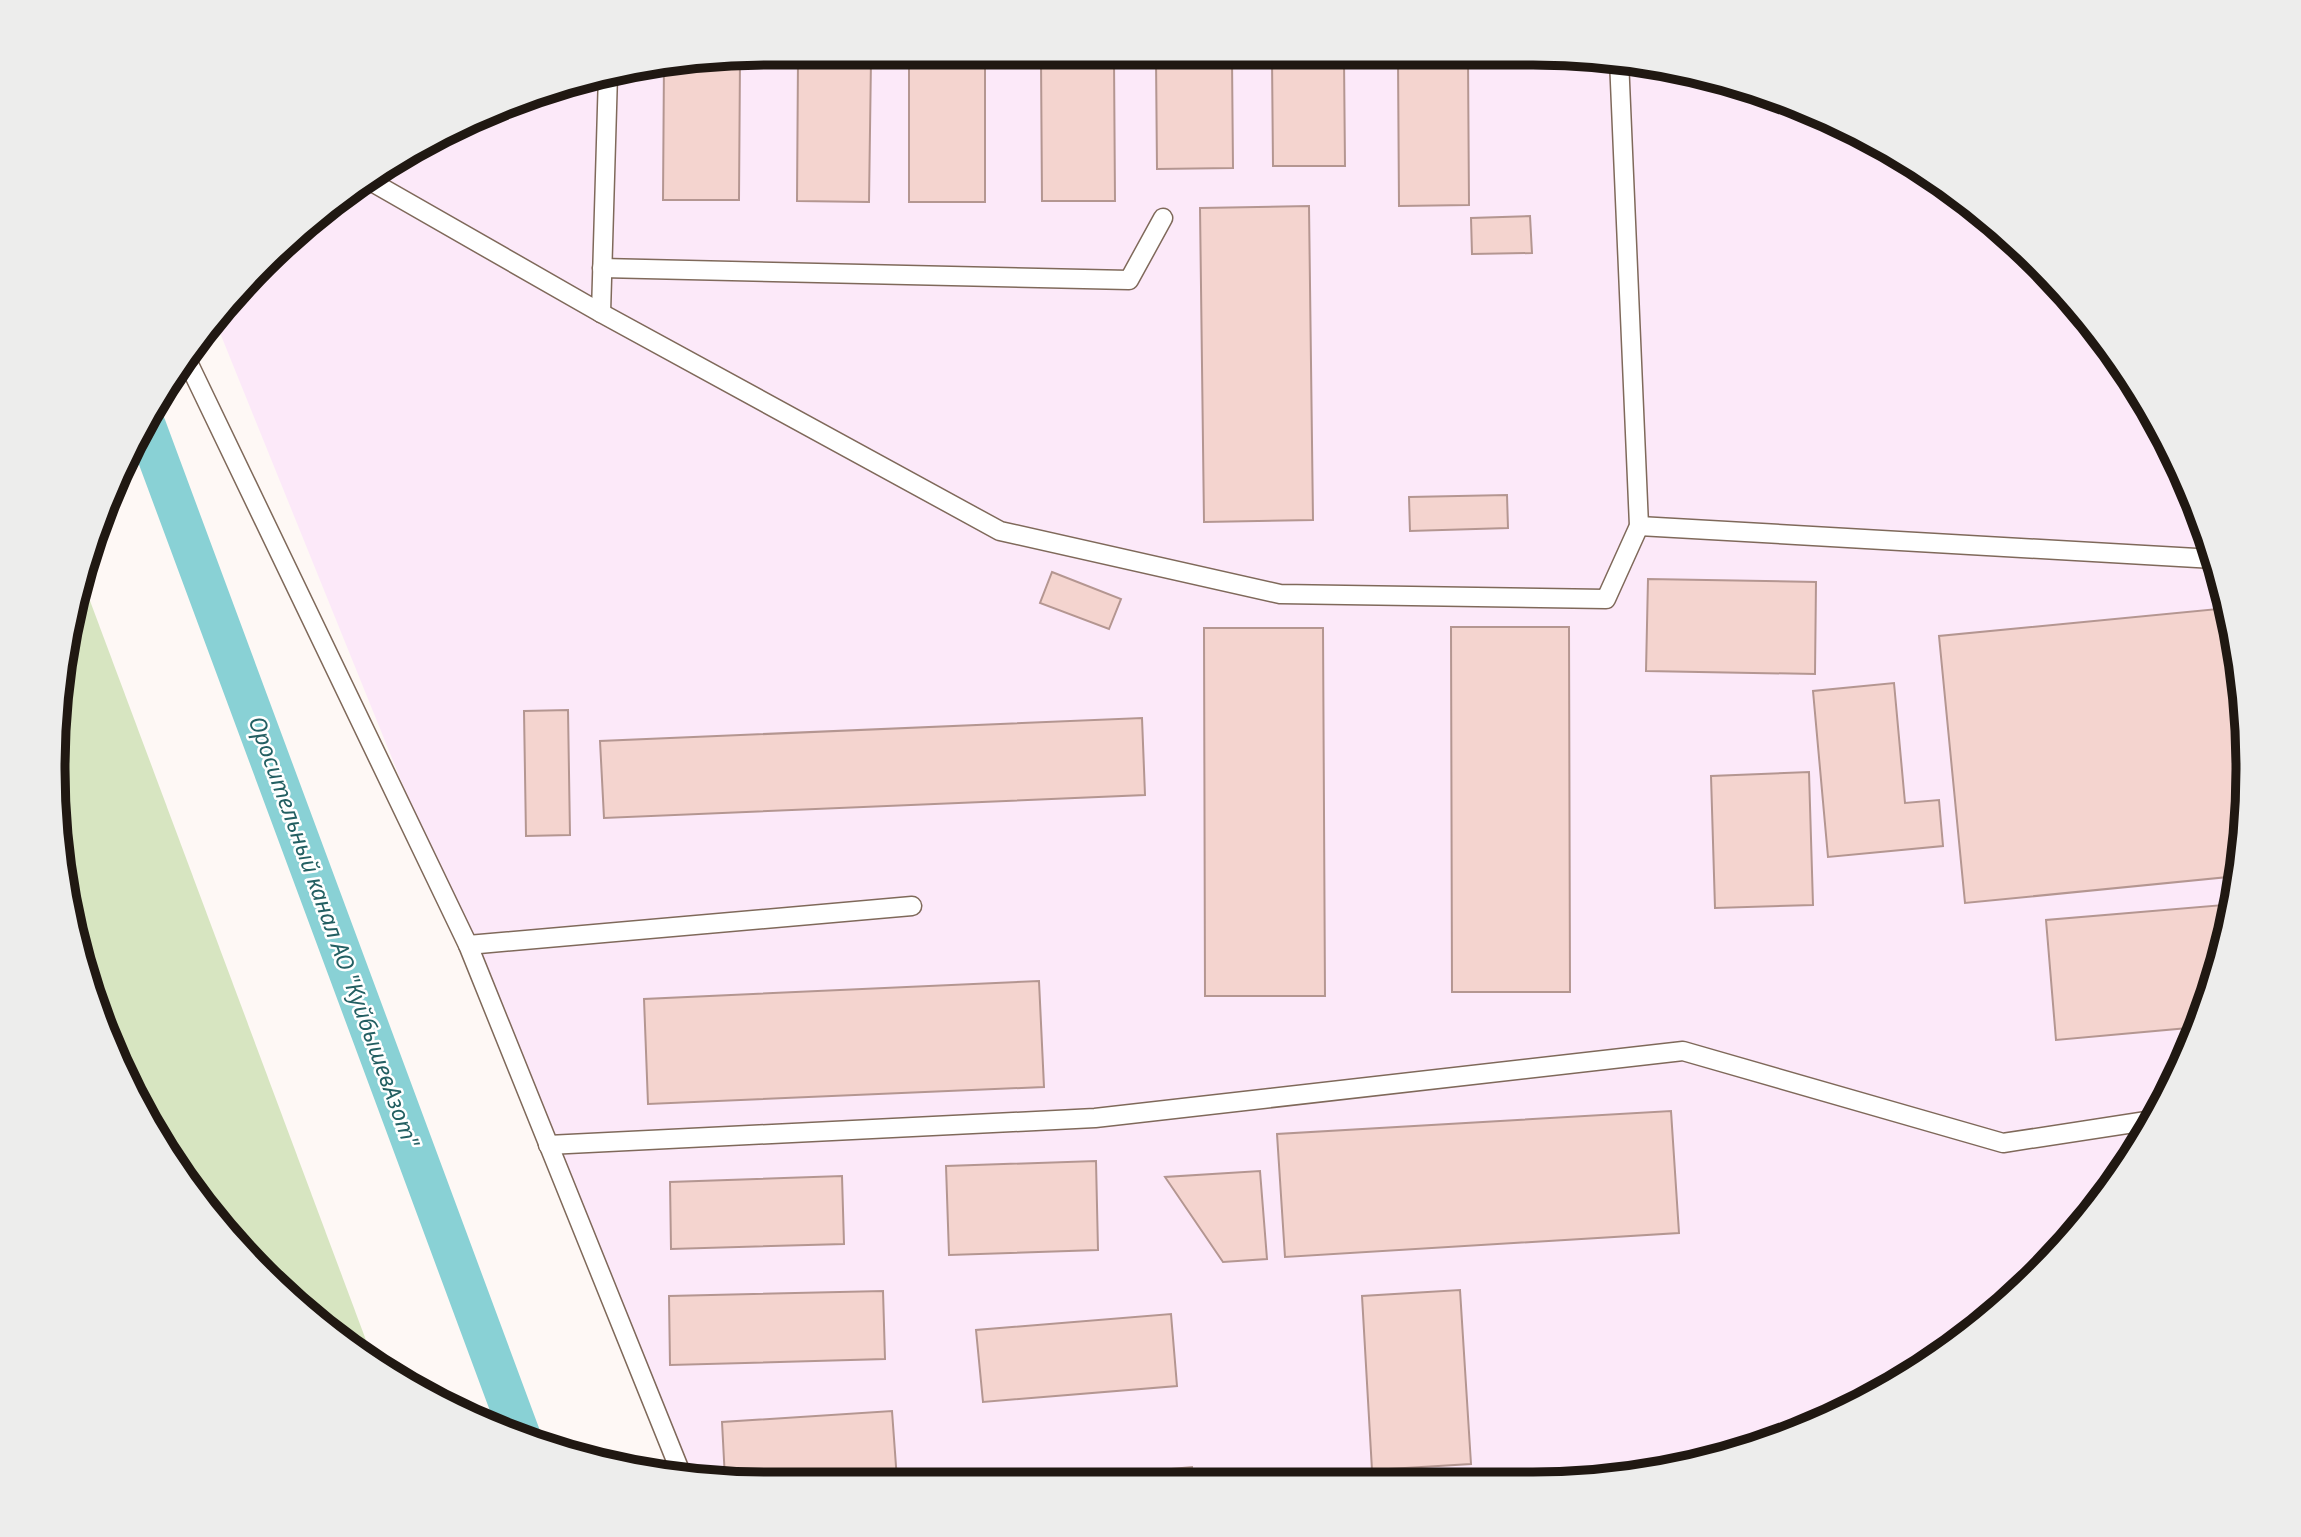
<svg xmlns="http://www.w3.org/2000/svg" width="2301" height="1537" viewBox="0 0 2301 1537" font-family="'Noto Sans',sans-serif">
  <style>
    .industrial { fill: #fce9f9 }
    .green { fill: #d7e5c1 }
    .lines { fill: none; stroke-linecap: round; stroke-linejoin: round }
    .canal { stroke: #89d1d5; stroke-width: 40 }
    .building { fill: #f4d4cf; stroke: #b49691; stroke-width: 2 }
    .lane-casing { stroke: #7f695a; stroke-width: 21 }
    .lane { stroke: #fff; stroke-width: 18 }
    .labels { text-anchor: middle; stroke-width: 5; stroke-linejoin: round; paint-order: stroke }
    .water-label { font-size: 23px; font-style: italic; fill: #235f62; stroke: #fff }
    .rim { fill: none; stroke: #201812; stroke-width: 9 }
  </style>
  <rect width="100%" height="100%" fill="#fef8f5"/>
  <polygon class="industrial" points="675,59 1626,59 1762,90 1850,127 1968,200 2038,262 2128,370 2194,494 2235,628 2248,768 2235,908 2194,1042 2128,1166 2039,1275 1931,1364 1807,1430 1673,1471 1532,1484 683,1478 214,318 296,230 370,173 539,90"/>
  <polygon class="green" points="80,574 376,1367 262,1275 148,1126 107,1042 66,909 54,721"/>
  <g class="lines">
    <polyline class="canal" points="146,426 521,1437"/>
  </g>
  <g class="building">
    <polygon points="675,59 740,59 739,200 663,200 664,61"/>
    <polygon points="798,59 871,59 869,202 797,201"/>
    <rect x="909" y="59" width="76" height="143"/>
    <polygon points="1041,59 1114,59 1115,201 1042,201"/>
    <polygon points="1156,59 1232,59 1233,168 1157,169"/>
    <polygon points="1272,59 1344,59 1345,166 1273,166"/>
    <polygon points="1398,59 1468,59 1469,205 1399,206"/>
    <polygon points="1309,206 1313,520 1204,522 1200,208"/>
    <polygon points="1530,216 1532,253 1472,254 1471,218"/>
    <polygon points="1507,495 1508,528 1410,531 1409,497"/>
    <polygon points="1052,572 1121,599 1109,629 1040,603"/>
    <polygon points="1648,579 1816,582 1815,674 1646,671"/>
    <polygon points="2228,608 2235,628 2248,768 2238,876 1965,903 1939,636"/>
    <polygon points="1451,627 1569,627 1570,992 1452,992"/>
    <polygon points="1204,628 1323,628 1325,996 1205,996"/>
    <polygon points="1894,683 1905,803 1939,800 1943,846 1828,857 1813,691"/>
    <polygon points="568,710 570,835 526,836 524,711"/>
    <polygon points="1142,718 1145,795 604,818 600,741"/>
    <polygon points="1809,772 1813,905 1715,908 1711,776"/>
    <polygon points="2235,904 2199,1027 2056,1040 2046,920"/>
    <polygon points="1039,981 1044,1087 648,1104 644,999"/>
    <polygon points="1671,1111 1679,1233 1285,1257 1277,1134"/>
    <polygon points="1096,1161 1098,1250 949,1255 946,1166"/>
    <polygon points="1260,1171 1267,1259 1223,1262 1165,1177"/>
    <polygon points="842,1176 844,1244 671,1249 670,1182"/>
    <polygon points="1460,1290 1471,1464 1372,1470 1362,1296"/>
    <polygon points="883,1291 885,1359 670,1365 669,1296"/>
    <polygon points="1171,1314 1177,1386 983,1402 976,1330"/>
    <polygon points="892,1411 897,1480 725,1479 722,1422"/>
    <polygon points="1192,1467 1193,1482 1040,1481"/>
  </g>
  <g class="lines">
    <defs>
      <g id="lane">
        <polyline points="365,178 601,313 1000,531 1280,594 1606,599 1639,526 1619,59"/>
        <polyline points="602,268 1129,280 1163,218"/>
        <polyline points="601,313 608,74"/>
        <polyline points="186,358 468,945 683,1478"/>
        <polyline points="1639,526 2214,559"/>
        <polyline points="468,945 912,906"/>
        <polyline points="548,1145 1095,1118 1683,1051 2003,1143 2153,1120"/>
      </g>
    </defs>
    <use href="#lane" class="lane-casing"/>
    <use href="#lane" class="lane"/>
  </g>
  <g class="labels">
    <g class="water-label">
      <text transform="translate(334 932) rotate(70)" y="8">Оросительный канал АО "КуйбышевАзот"</text>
    </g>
  </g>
  <path d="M0 0H2301V1537H0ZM768 65H1533A703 703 0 0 1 2236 768V769A703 703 0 0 1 1533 1472H768A703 703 0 0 1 65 769V768A703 703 0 0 1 768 65Z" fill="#ededec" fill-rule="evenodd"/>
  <path class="rim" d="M768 65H1533A703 703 0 0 1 2236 768V769A703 703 0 0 1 1533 1472H768A703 703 0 0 1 65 769V768A703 703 0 0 1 768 65Z"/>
</svg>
